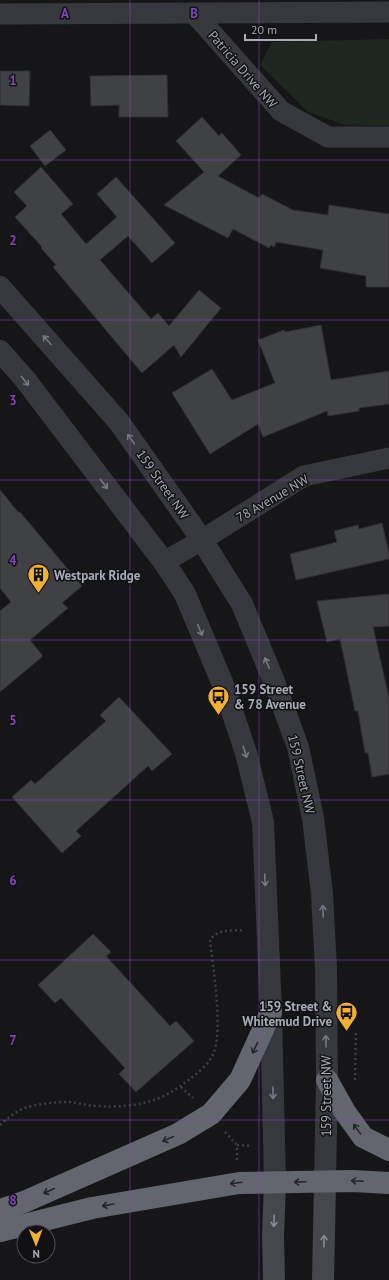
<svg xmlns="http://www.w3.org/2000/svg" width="389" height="1280" viewBox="0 0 389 1280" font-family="'PT Sans',sans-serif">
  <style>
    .green { fill: #1e261f }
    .building { fill: #404145; stroke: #303034 }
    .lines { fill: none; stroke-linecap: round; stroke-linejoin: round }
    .path { stroke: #3d3f44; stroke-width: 2.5; stroke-dasharray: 2 3; stroke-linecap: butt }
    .minor { stroke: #37383d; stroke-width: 21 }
    .tertiary { stroke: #37383d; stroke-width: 22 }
    .secondary { stroke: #45474d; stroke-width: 22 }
    .motorway { stroke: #63666e; stroke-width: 22 }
    .oneway { stroke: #757881 }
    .oneway2 { stroke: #26262a }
    .oneway3 { stroke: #858993 }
    .grid { fill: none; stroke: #8446be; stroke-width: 1; stroke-opacity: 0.55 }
    .labels { text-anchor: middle; stroke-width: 3; stroke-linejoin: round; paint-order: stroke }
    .street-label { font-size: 13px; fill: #a8adb8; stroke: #111113 }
    .poi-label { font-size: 13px; font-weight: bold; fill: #a8adb8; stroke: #111113; text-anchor: start }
    .grid-label { font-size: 13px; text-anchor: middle; font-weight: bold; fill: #8446be; stroke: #111113; stroke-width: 3; stroke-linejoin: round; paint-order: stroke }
  </style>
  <rect width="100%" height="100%" fill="#161618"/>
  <polygon class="green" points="389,39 389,126 345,125 308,112 260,65 272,42"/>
  <g class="building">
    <polygon points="0,71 30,71 29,106 0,105"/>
    <polygon points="167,75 168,117 119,117 119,105 91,106 90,76"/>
    <polygon points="202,117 219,136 222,133 241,155 218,176 259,198 262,194 293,210 328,215 329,205 389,214 389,287 366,287 366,276 320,268 323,250 276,242 274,247 271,245 269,248 233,229 228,238 164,205 204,172 176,141"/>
    <polygon points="50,130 66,150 45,166 30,146"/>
    <polygon points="41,167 73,204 61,214 86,244 117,217 97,194 116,177 175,243 152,263 128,236 100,260 151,319 158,313 169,326 199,290 221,308 181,357 174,345 142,373 53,267 56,265 41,248 42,247 15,217 27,206 14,192"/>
    <polygon points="321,325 331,380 389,371 389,404 359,408 359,411 328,416 327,411 263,437 258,424 210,454 172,393 212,369 232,400 275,383 258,340 284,330 285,332"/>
    <polygon points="0,490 19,513 20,512 82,586 62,603 68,608 30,640 43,656 0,692 0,611 11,602 0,588"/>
    <polygon points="382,523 389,553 389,559 296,580 290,554 337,542 334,531 358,525 359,529"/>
    <polygon points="389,594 389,626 373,627 389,698 389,774 372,777 368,753 365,753 358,711 355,711 340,639 327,642 317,601"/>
    <polygon points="119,697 172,754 152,771 148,766 76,831 81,836 62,853 12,797 31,780 35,784 106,721 100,715"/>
    <polygon points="93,934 111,952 106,956 170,1026 176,1021 194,1041 136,1092 119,1074 125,1068 61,998 55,1003 38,985"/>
  </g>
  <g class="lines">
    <g class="path">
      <polyline points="355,1080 356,1030"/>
      <polyline points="181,1087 193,1098"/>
      <path d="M 0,1125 C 7,1119 14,1113 22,1109 C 36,1104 53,1102 67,1102 C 77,1102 87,1106 97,1106 C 135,1108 160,1103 190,1079 C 199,1072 210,1063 214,1052 C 223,1026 213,969 210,940 C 219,928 231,931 244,930"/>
      <polyline points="225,1132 237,1145"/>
      <polyline points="237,1160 237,1145 251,1146"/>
    </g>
    <g class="minor">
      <polyline points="194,13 281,111 328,137 389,137"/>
      <polyline points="0,14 389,12"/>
      <polyline points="164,562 202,540 304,476 389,458"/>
    </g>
    <g class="tertiary">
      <polyline points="0,287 119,422 202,540 242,604 271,674 298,747 313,818 322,894 326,969 327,1080 325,1181"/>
      <polyline points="0,351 24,378 164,562 185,594 224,687 246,753 263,822 271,1012 275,1182"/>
    </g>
    <g class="secondary">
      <polyline points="274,1280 273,1236 275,1182"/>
      <polyline points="323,1280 325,1181"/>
    </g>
    <g class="motorway">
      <polyline points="327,1080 345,1112 363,1137 389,1150"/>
      <polyline points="0,1210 24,1202 178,1134 211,1114 240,1080 271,1012"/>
      <polyline points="0,1231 92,1208 239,1183 353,1181 389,1183"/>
    </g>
  </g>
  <defs><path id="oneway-shaft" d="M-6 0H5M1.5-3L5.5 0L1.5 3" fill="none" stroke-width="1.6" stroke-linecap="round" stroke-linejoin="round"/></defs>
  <g class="oneway">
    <use href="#oneway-shaft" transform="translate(47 340) rotate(-132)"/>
    <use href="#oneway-shaft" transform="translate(25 381) rotate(52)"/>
    <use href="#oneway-shaft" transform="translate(131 439) rotate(-125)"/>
    <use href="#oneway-shaft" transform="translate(104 484) rotate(53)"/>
    <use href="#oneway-shaft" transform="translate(200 630) rotate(67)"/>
    <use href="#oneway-shaft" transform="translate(267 663) rotate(-113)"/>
    <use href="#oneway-shaft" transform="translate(245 752) rotate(73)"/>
    <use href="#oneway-shaft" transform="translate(265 880) rotate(87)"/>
    <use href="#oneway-shaft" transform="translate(323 911) rotate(-92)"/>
    <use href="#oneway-shaft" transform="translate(326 1041) rotate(-91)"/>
    <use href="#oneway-shaft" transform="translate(273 1093) rotate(89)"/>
  </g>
  <g class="oneway2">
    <use href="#oneway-shaft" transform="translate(255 1048) rotate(115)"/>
    <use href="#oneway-shaft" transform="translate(357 1129) rotate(-126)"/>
    <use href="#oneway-shaft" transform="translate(168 1139) rotate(156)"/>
    <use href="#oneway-shaft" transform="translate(357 1181) rotate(-177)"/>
    <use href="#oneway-shaft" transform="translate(300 1182) rotate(178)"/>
    <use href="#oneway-shaft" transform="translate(236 1183) rotate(173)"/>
    <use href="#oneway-shaft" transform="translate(49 1191) rotate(156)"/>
    <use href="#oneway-shaft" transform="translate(108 1205) rotate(170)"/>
  </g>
  <g class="oneway3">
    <use href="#oneway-shaft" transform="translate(274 1221) rotate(92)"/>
    <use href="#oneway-shaft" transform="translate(324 1241) rotate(-89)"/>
  </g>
  <path class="grid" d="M 130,0 L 130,1280M 259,0 L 259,1280M 0,160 L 389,160M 0,320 L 389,320M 0,480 L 389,480M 0,640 L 389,640M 0,800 L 389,800M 0,960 L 389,960M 0,1120 L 389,1120"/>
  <defs>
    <symbol id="building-pin" viewBox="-11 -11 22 30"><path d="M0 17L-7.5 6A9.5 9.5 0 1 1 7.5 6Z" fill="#f2b134" stroke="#111113"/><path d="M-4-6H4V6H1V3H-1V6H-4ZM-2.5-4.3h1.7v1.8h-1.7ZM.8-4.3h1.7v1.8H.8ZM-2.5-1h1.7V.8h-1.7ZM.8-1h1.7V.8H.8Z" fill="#111"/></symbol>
    <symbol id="bus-pin" viewBox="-11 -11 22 30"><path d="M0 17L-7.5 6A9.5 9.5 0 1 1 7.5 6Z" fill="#f2b134" stroke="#111113"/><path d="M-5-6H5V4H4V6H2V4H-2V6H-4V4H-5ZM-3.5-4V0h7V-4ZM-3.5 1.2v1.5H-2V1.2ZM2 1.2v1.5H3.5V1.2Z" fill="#111"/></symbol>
  </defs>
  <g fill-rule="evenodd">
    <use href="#building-pin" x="26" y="562" width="25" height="34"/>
    <use href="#bus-pin" x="206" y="684" width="25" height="34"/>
    <use href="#bus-pin" x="334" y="1000" width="25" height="34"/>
  </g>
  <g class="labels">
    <g class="street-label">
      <text transform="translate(243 69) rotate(49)" y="5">Patricia Drive NW</text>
      <text transform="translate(163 484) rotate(55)" y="5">159 Street NW</text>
      <text transform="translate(272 498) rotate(-30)" y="5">78 Avenue NW</text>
      <text transform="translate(302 774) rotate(77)" y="5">159 Street NW</text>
      <text transform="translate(326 1096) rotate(-90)" y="5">159 Street NW</text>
    </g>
    <g class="poi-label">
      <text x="54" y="580">Westpark Ridge</text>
      <text x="234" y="694">159 Street<tspan x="234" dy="15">&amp; 78 Avenue</tspan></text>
      <text x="332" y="1011" text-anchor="end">159 Street &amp;<tspan x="332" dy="15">Whitemud Drive</tspan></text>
    </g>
  </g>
  <g class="grid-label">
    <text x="65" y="18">A</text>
    <text x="194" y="18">B</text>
    <text x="13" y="85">1</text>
    <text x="13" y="245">2</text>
    <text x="13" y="405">3</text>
    <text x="13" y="565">4</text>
    <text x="13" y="725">5</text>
    <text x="13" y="885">6</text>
    <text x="13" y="1045">7</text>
    <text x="13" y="1205">8</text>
  </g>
  <g transform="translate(36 1244) rotate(179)"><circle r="19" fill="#111113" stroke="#4d4f55"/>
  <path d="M0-3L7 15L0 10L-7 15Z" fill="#f2b134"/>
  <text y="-6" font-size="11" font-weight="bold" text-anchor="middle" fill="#a8adb8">N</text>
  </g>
  <path d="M245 34v6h71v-6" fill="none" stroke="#a8adb8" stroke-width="2"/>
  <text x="251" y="34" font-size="12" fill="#a8adb8" stroke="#111113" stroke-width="3" paint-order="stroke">20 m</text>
</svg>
